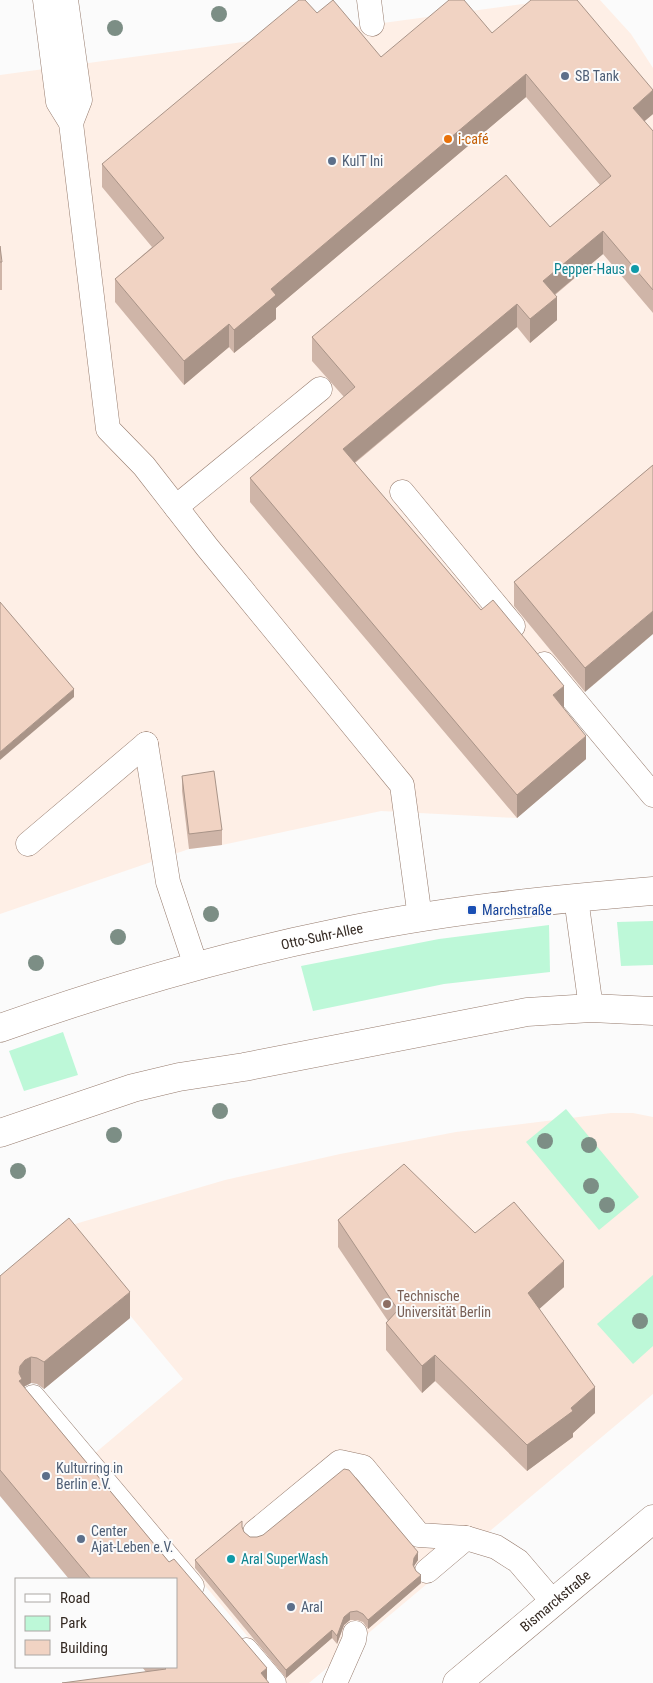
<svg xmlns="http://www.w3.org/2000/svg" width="653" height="1683" viewBox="0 0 653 1683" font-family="'Roboto Condensed',sans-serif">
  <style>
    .built { fill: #feefe6 }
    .green { fill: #bdf8d8 }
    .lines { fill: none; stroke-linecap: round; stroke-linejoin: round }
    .lane-casing { stroke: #967b6d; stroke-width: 25 }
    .secondary-casing { stroke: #967b6d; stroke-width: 29 }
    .primary-casing { stroke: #967b6d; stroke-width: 29 }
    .lane { stroke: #fff; stroke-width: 24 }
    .secondary { stroke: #fff; stroke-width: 28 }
    .primary { stroke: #fff; stroke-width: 28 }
    .tree { fill: #7c8e85 }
    .wall { fill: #cfb5a8 }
    .shaded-wall { fill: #a99488 }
    .building { fill: #f1d3c3; stroke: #a99488 }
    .service-dot { fill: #5c6f8a; stroke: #fbfbfb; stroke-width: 2 }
    .food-dot { fill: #e8710a; stroke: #fbfbfb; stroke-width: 2 }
    .culture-dot { fill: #0f9aa8; stroke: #fbfbfb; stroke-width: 2 }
    .transit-dot { fill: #1a4fb4; stroke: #fbfbfb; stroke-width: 2 }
    .education-dot { fill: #8d6e63; stroke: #fbfbfb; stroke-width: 2 }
    .labels { text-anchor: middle; stroke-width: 4; stroke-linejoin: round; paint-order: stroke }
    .service-label { font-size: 14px; fill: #4e5e75; stroke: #fbfbfb; text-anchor: start }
    .food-label { font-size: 14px; fill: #c56008; stroke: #fbfbfb; text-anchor: start }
    .culture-label { font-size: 14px; fill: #0d838f; stroke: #fbfbfb; text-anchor: end }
    .transit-label { font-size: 14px; fill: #164399; stroke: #fbfbfb; text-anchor: start }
    .street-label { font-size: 14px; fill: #342922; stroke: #fbfbfb }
    .education-label { font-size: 14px; fill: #785e54; stroke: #fbfbfb; text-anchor: start }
  </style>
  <rect width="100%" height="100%" fill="#fbfbfb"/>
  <g class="built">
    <polygon points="553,0 600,0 631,34 653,68 653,634 596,683 551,716 517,818 381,811 222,845 189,849 0,914 0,290 2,289 0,273 0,75"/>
    <polygon points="611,1113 633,1113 653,1117 653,1394 309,1683 287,1683 94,1454 183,1379 58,1229 225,1180 340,1154 456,1132"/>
  </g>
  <g class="green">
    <polygon points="653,921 653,965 621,966 617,922"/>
    <polygon points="549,925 550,972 444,984 313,1011 301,966 439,939"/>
    <polygon points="63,1032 78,1075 24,1091 9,1051"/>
    <polygon points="566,1109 639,1197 599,1230 526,1142"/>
    <polygon points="653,1275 653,1346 633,1364 597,1324"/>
  </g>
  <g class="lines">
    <defs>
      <g id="lane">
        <polyline points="45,0 58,102 71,123 108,429 144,466 207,547 402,785 420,918"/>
        <polyline points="66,0 80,100 71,123"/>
        <polyline points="369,0 372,24"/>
        <polyline points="402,492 513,626"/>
        <polyline points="176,507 320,389"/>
        <polyline points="544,664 653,795"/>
        <polyline points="146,744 168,882 196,966"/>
        <polyline points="28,844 146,744"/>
        <polyline points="576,898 591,1008"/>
        <polyline points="33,1397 192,1586"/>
        <polyline points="255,1532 340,1462 363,1467 419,1535 466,1538"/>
        <polyline points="427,1571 466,1538 496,1547 518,1561 553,1602"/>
        <polyline points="246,1650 274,1683"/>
        <polyline points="335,1683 354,1640 355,1633"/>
      </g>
      <g id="secondary">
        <path id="s1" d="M 0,1028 C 108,990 218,957 331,934 C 437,911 545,900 653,891"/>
        <polyline points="0,1133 133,1088 179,1077 244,1067 527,1012 591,1008 653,1011"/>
      </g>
      <g id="primary">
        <path id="s2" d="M 457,1683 L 653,1519"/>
      </g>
    </defs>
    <use href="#lane" class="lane-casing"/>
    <use href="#secondary" class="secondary-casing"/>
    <use href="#primary" class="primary-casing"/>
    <use href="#lane" class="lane"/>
    <use href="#secondary" class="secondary"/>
    <use href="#primary" class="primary"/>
  </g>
  <g class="tree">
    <circle cx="219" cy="14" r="8"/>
    <circle cx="115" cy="28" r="8"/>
    <circle cx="211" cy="914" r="8"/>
    <circle cx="118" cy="937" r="8"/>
    <circle cx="36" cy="963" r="8"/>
    <circle cx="220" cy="1111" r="8"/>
    <circle cx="114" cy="1135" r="8"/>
    <circle cx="545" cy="1141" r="8"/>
    <circle cx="589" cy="1145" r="8"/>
    <circle cx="18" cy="1171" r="8"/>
    <circle cx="591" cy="1186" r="8"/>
    <circle cx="607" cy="1205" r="8"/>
    <circle cx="640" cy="1321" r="8"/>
  </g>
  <g class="wall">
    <polygon points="317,13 381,57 492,33 653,114 644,121 653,131 653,313 603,254 555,295 557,320 530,343 517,327 355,463 564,709 586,759 517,818 250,502 250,478 344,397 312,361 312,337 550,227 600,185 526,97 276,308 276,319 234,353 229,347 184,385 115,302 115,279 152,247 102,187 102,164"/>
    <rect x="0" y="262" width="2" height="28"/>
    <polygon points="653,465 585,692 514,606 514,582"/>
    <polygon points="182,776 222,830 222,845 189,849 182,791"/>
    <polygon points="338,1220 475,1233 564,1287 539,1309 595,1413 573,1433 573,1437 527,1471 435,1381 422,1393 386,1350 386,1323 388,1321 338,1247"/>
    <polygon points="0,1276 130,1318 44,1389 37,1384 31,1383 24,1387 267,1680 146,1672 142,1667 176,1667 176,1579 69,1579 0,1496"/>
    <polygon points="242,1527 244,1532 250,1537 418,1560 414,1566 421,1583 368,1629 363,1622 357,1620 350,1620 344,1625 337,1644 332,1638 286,1678 195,1568 195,1560"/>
  </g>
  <g class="shaded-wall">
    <polygon points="526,74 526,97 276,308 276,319 234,353 234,330 271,289"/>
    <polygon points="653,90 653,114 633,131 633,108"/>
    <polygon points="603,231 603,254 543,304 543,281"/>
    <polygon points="557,297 557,320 530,343 530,319"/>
    <polygon points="517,304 517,327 343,472 343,449"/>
    <polygon points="229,324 229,347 184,385 184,361"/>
    <polygon points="653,611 653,634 585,692 585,668"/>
    <polygon points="564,686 564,709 553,695"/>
    <polygon points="74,689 74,697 0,760 0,752"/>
    <polygon points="586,736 586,759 517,818 517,795"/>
    <polygon points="564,1261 564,1287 528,1319 528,1293"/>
    <polygon points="130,1292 130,1318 44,1389 44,1362"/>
    <polygon points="435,1355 435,1381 422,1393 422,1366"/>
    <polygon points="31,1357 31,1383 25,1386 22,1390 19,1381 20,1366 25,1360"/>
    <polygon points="595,1387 595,1413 573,1433 573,1437 527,1471 527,1445 571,1408"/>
    <polygon points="418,1552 418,1560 414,1566 413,1565 414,1558"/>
    <polygon points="421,1575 421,1583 368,1629 368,1620"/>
    <polygon points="350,1612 350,1620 344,1625 337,1644 337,1636 344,1617"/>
    <polygon points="332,1630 332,1638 286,1678 286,1670"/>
    <polygon points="267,1668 267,1683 261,1673"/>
  </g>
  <g class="building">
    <polygon points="299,0 305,0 317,13 333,0 381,57 449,0 464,0 492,33 531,0 577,0 653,90 633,108 653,131 653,290 603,231 543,281 557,297 530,319 517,304 343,449 481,610 493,600 564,686 553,695 586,736 517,795 250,478 355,387 312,337 506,175 550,227 611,176 526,74 271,289 276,295 234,330 229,324 184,361 115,279 164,238 102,164"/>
    <polygon points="0,246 2,262 0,262"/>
    <polygon points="653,465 653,611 585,668 514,582"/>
    <polygon points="0,602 74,689 0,752"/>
    <polygon points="214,771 222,830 189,834 182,776"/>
    <polygon points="404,1164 475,1233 514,1202 564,1261 528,1293 595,1387 571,1408 573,1411 527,1445 435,1355 422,1366 386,1323 398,1310 338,1220"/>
    <polygon points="69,1218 130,1292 44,1362 37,1358 31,1357 25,1360 20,1366 19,1373 22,1379 19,1381 169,1562 174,1559 267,1668 261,1673 269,1683 62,1683 166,1669 164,1667 176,1667 176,1579 91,1579 0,1470 0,1276"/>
    <polygon points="344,1469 349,1470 418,1552 414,1558 413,1565 416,1571 421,1575 368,1620 363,1614 357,1611 350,1612 344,1617 337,1636 332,1630 286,1670 195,1560 242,1521 242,1527 244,1532 250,1537 257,1537 263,1535"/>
  </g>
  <g class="service-dot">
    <circle cx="565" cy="76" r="5"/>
    <circle cx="332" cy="161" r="5"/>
    <circle cx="46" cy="1476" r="5"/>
    <circle cx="81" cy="1539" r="5"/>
    <circle cx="291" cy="1607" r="5"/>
  </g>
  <circle class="food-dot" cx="448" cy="139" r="5"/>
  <g class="culture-dot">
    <circle cx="635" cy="269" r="5"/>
    <circle cx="231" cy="1559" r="5"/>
  </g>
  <rect class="transit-dot" x="467" y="905" width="10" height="10" rx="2.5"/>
  <circle class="education-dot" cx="387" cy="1304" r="5"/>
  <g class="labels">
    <g class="service-label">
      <text x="575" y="81">SB Tank</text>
      <text x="342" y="166">KulT Ini</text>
      <text x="56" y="1473">Kulturring in<tspan x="56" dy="16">Berlin e.V.</tspan></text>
      <text x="91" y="1536">Center<tspan x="91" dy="16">Ajat-Leben e.V.</tspan></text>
      <text x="301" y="1612">Aral</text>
    </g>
    <g class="food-label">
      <text x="458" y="144">i-café</text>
    </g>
    <g class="culture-label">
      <text x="625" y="274">Pepper-Haus</text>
      <text x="241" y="1564" text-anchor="start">Aral SuperWash</text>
    </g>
    <g class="transit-label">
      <text x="482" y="915">Marchstraße</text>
    </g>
    <g class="street-label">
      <text dy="5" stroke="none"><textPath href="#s1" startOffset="335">Otto-Suhr-Allee</textPath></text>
      <text dy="5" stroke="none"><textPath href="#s2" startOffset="128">Bismarckstraße</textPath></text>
    </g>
    <g class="education-label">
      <text x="397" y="1301">Technische<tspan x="397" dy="16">Universität Berlin</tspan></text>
    </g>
  </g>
  <rect x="15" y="1578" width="162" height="90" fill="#fbfbfb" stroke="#aba7a4"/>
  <rect x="25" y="1594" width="25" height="8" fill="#ffffff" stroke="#aba7a4"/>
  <text x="60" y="1603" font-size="15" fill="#342922">Road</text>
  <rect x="25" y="1616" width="25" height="15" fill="#bdf8d8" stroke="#aba7a4"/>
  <text x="60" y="1628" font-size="15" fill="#342922">Park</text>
  <rect x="25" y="1640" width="25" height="15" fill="#f1d3c3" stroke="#aba7a4"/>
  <text x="60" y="1653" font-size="15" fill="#342922">Building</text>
</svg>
